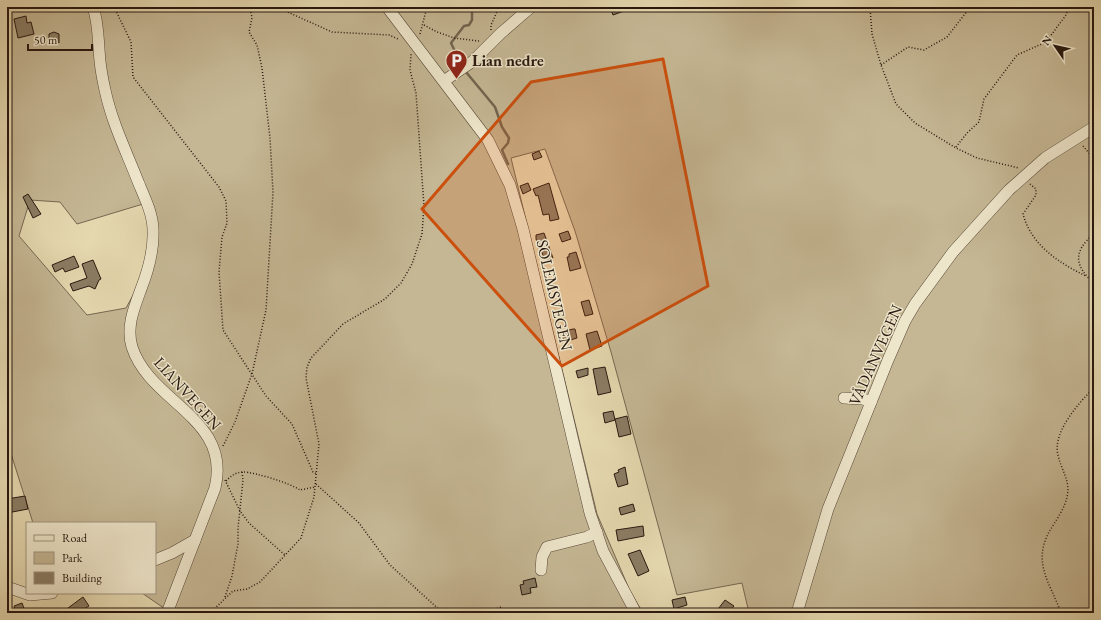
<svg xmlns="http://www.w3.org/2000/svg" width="1101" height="620" viewBox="0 0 1101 620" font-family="'EB Garamond',serif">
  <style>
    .green { fill: #c5b794; stroke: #766852; fill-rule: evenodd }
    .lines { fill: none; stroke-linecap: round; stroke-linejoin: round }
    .stream { stroke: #73644f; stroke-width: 2.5 }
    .building { fill: #8a7c63; stroke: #281810 }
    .minor-casing { stroke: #574838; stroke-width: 12 }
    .path { stroke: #281810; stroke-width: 1.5; stroke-dasharray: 1 2; stroke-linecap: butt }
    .minor { stroke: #eee6cb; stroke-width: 11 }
    .marked { fill: #cb4f0d; fill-opacity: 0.2; stroke: #cb4f0d; stroke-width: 3; stroke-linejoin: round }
    .labels { text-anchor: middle; stroke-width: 3; stroke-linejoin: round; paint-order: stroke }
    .poi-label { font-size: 16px; font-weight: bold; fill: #281810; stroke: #eee6cb; text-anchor: start }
    .street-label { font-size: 16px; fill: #281810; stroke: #eee6cb }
  </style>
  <rect width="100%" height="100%" fill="#e5d8af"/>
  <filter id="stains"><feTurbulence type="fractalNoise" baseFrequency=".005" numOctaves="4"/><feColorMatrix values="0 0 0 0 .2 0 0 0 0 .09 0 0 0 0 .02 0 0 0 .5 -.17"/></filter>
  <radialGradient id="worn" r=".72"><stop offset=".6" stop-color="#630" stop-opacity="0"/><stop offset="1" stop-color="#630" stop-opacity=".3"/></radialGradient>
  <path class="green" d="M 7,7 L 1094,7 L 1094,613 L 749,613 L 742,583 L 677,595 L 611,352 L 575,231 L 545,149 L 511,158 L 597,514 L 630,591 L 643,613 L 171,613 L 142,593 L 155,593 L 155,523 L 33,523 L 7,441 ZM 30,200 L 60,202 L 77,224 L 143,204 L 150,231 L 143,277 L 126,308 L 87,315 L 19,236 Z"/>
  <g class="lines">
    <g class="stream">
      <polyline points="461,64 451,43 464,26 469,25 472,20 472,7"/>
      <polyline points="466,72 495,107 502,127 509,138 508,143 502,150 508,164"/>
    </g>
  </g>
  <g class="building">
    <polygon points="610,7 632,7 632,8 613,15"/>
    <polygon points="26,16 27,23 31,22 34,34 18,38 14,19"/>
    <polygon points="54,32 59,34 59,43 49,44 49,34"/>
    <polygon points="539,151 542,157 534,160 532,154"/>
    <polygon points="528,183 531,190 523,194 520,186"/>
    <polygon points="549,183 559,219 550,221 549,214 543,215 538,195 536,196 533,189"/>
    <polygon points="28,194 41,214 33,218 23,197"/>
    <polygon points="568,231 571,239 562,242 559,234"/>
    <polygon points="544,233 553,258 545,260 536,239 536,235"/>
    <polygon points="576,252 581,268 570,271 567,257 569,257 569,254"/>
    <polygon points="74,256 79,267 65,272 63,268 55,272 52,265"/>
    <polygon points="93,260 101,279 99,280 95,289 89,286 73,291 70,284 87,278 82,264"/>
    <polygon points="589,300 593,314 585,316 581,302"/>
    <polygon points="573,329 575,329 577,338 564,342 561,332"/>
    <polygon points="597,331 602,346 590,350 586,334"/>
    <polygon points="605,367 611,392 598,395 593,369"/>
    <polygon points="588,368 588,375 578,378 576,371"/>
    <polygon points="613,411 615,420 605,423 603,413"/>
    <polygon points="627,416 631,434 619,437 615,419"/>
    <polygon points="625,467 628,484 618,487 614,474 619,472 618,470"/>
    <polygon points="25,496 28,509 7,513 7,499"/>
    <polygon points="633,504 635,511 621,515 619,508"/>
    <polygon points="643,526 644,536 618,541 616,530"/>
    <polygon points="640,550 649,571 638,576 628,554"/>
    <polygon points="535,578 537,587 530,588 531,593 522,595 520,585 524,584 523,581"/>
    <polygon points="83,597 89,606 81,611 80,610 72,613 68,608"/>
    <polygon points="685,597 687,605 674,609 672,600"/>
    <polygon points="725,600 734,606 728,613 715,613"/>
    <polygon points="22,603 25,611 17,613 14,606"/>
  </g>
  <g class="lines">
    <defs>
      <g id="minor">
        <path d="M 93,7 C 99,24 98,43 100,61 C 101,71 103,81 105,90 C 112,123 127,153 139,184 C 145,198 153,215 153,230 C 154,250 148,271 141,289 C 134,308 126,327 132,347 C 150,403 232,418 215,488 L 167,613"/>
        <polyline points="387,7 488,140 510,185 523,229 590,513 603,551 636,613"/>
        <polyline points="444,81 473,61 500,34 531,7"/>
        <polyline points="844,398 863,399 871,402"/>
        <polyline points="155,560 172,553 195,540"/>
        <polyline points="541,570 542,557 547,547 587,537 597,532"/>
        <polyline points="7,587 30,595 52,593"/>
        <polyline points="797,613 828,509 888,360 905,321 915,304 953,252 1009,190 1045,158 1094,127"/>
      </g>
    </defs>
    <use href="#minor" class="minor-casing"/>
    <g class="path">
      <polyline points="114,7 131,42 133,77 219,187 226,201 227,223 222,237 219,272 223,330 266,396 292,424 313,472 317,474"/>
      <polyline points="281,7 283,10 332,32 389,35 398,39"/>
      <polyline points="870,7 872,34 881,65 896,104 915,123 956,148 977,158 1019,168"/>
      <polyline points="424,25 437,32 454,38 479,41"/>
      <polyline points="491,30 491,25 499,7"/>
      <polyline points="420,34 427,7"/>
      <polyline points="881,65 908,47 924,50 947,37 968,10 973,7"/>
      <polyline points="1083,146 1094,159"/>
      <polyline points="956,147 967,133 979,122 984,99 1017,55 1046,42 1066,15 1069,7"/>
      <path d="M 1030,184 L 1036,189 L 1036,195 L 1023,214 C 1031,245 1059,263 1086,276"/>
      <path d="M 1094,234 C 1073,251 1074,266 1094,283"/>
      <polyline points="223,446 235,422 252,374 266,310 273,192 270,138 262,68 257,45 249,32 252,18 250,7"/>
      <polyline points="225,480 240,511 249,523 285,555"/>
      <path d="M 226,481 C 231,476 236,472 243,472 C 254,472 290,483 300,490 L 315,487"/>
      <polyline points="316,484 359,523 390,565 443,613"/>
      <polyline points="225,597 232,576 238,544 238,528 243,480 242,472"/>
      <polyline points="210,613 233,591 247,589 260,582 301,538 314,497 319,444 306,378 307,367 311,358 343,324 385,299 401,283 412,264 422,234 424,206 416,93 410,70 411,54"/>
      <polyline points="486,613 501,607"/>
      <path d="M 1061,613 C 1051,584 1032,564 1049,532 C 1055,522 1065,508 1067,497 C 1071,481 1061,470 1058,455 C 1052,433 1079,402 1094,388"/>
    </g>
    <use href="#minor" class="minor"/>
  </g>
  <path class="marked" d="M 663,59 L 708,286 L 562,366 L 422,209 L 531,82 Z"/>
  <defs>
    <symbol id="parking-pin" viewBox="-11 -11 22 30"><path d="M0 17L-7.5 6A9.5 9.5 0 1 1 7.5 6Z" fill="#8f2418" stroke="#eee6cb"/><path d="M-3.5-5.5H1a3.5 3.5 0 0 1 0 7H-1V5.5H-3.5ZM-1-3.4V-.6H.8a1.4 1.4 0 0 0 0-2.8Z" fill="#fff"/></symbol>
  </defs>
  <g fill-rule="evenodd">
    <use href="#parking-pin" x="444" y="48" width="25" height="34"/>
  </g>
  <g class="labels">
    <g class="poi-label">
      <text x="472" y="66">Lian nedre</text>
    </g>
    <g class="street-label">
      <text transform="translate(555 295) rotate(77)" y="6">SOLEMSVEGEN</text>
      <text transform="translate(875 355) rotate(-66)" y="6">VÅDANVEGEN</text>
      <text transform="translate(188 393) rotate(48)" y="6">LIANVEGEN</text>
    </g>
  </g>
  <rect width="1101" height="620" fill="none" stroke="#e5d8af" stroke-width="24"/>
  <rect x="8" y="8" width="1085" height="604" fill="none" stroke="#281810" stroke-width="2"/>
  <rect x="12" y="12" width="1077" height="596" fill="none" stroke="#281810"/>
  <rect x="26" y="522" width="130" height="72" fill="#eee6cb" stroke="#9f9480"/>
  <rect x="34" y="535" width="20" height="6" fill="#eee6cb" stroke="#9f9480"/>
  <text x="62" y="542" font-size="12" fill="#281810">Road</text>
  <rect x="34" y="552" width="20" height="12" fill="#c5b794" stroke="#9f9480"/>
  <text x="62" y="562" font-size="12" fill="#281810">Park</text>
  <rect x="34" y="572" width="20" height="12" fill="#8a7c63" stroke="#9f9480"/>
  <text x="62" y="582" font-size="12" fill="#281810">Building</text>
  <g transform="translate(1055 46) rotate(304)" stroke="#eee6cb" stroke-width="3" paint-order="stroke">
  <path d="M0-3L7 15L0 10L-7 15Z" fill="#281810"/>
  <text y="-6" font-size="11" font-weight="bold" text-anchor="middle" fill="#281810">N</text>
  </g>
  <path d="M28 44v6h64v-6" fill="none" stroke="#281810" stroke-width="2"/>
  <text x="34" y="44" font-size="12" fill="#281810" stroke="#eee6cb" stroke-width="3" paint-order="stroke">50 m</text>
  <rect width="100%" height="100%" filter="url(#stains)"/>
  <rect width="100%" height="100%" fill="url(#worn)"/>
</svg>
